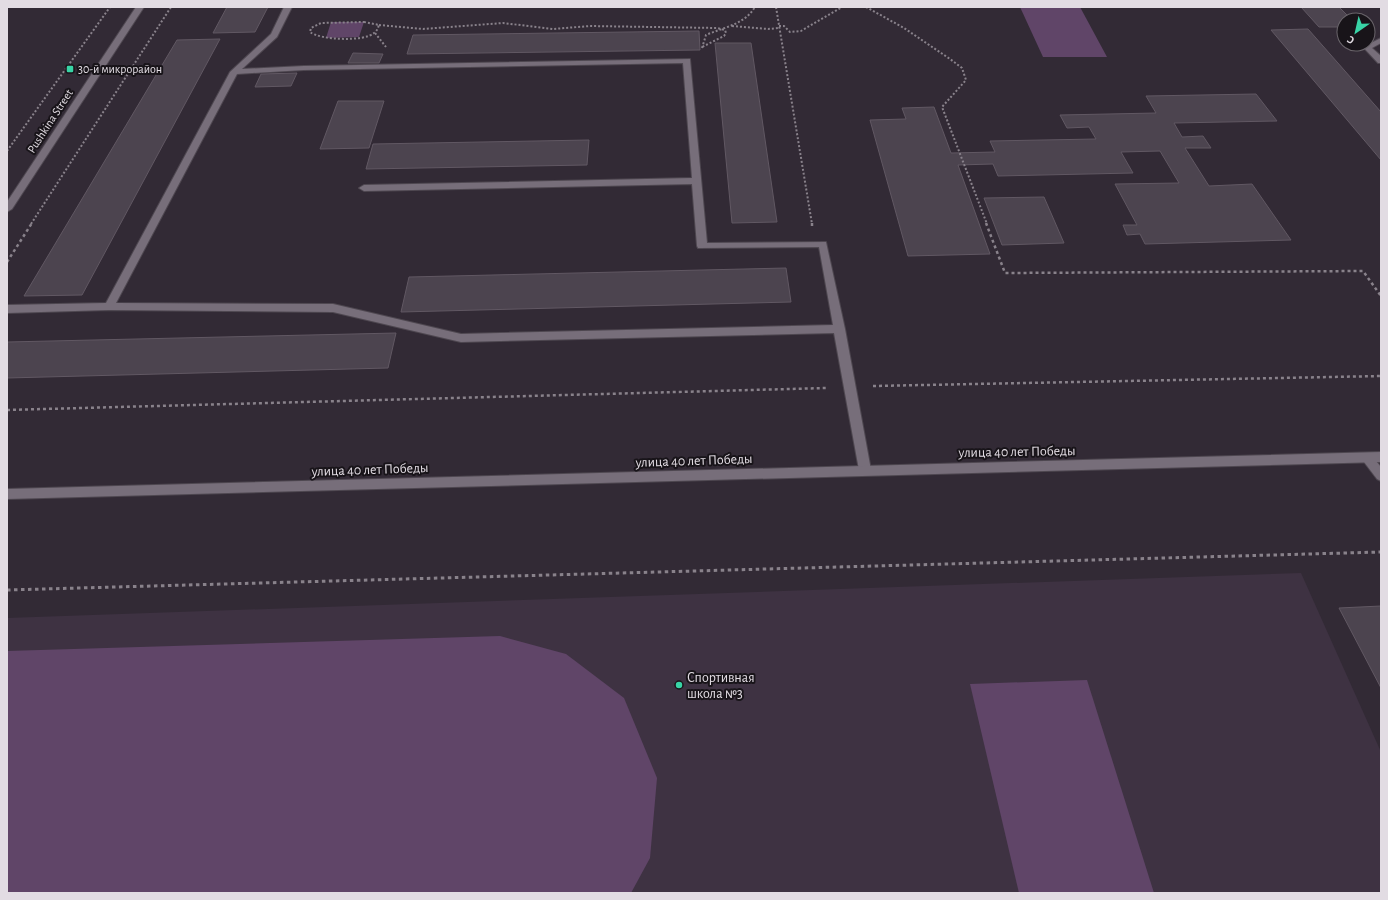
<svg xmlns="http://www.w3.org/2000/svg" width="1388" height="900" viewBox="0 0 1388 900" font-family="'Alegreya Sans',sans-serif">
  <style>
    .built { fill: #3e3242 }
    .green { fill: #604568 }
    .building { fill: #4c444f; stroke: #615863 }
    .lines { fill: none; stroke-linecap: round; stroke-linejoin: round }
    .service-casing { stroke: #4e4750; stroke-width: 2 }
    .minor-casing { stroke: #4e4750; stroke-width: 2 }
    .tertiary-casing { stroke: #4e4750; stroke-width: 2 }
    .path-far2 { stroke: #89828b; stroke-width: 2; stroke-dasharray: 2 2; stroke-linecap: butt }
    .path-far1 { stroke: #89828b; stroke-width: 2.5; stroke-dasharray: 3 3; stroke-linecap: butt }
    .path { stroke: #89828b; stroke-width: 3; stroke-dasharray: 3.5 3.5; stroke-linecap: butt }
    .service { fill: #776e7a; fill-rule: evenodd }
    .minor { fill: #776e7a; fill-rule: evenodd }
    .tertiary { fill: #776e7a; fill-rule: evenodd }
    .poi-dot { fill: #38d4a6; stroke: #181419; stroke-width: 1.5 }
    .labels { text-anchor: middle; stroke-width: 4; stroke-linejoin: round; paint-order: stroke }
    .far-poi-label { font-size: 12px; fill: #e2dce3; stroke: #181419; text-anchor: start }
    .far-street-label { font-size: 12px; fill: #e2dce3; stroke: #181419 }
    .street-label { font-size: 14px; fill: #e2dce3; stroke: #181419 }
    .poi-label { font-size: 14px; fill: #e2dce3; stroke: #181419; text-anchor: start }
  </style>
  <rect width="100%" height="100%" fill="#322a35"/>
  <polygon class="built" points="1301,573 1381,752 1381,893 7,893 7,618"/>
  <g class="green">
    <polygon points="1020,7 1080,7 1107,57 1043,57"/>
    <polygon points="331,22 364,22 359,37 326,38"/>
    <polygon points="500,636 566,654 624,698 657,778 650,858 631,893 7,893 7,651"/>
    <polygon points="1087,680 1154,893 1019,893 970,684"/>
  </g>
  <g class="building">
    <polygon points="227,7 268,7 255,32 213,33"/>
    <polygon points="1301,7 1339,7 1352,20 1344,20 1344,27 1319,27"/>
    <polygon points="1308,29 1381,112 1381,160 1271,30"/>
    <polygon points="699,31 700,50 407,54 413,35"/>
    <polygon points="220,39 82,295 24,296 177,40"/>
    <polygon points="715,43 751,43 777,222 732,223"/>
    <polygon points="353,53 383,54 379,63 348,63"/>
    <polygon points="297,73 291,86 255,87 261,74"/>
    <polygon points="1256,94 1277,121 1174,123 1182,137 1203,136 1211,148 1185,148 1209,186 1252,184 1291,240 1145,244 1140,234 1127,235 1123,225 1137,225 1115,184 1179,183 1160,151 1121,152 1133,173 998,176 993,164 958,165 990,254 908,256 870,120 906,119 902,108 934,107 951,153 995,152 990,141 1096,139 1089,127 1067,128 1060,115 1156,113 1146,96"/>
    <polygon points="338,101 384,101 369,148 320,149"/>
    <polygon points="589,140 587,165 366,169 373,144"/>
    <polygon points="1044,197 1064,243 1002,245 984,198"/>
    <polygon points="786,268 791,302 401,312 409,277"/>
    <polygon points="396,333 388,368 7,378 7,342"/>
    <polygon points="1381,606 1381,688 1339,608"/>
  </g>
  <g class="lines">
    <defs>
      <g id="service">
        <path d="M 284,7 L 292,7 L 277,37 L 242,69 L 304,66 L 690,59 L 707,243 L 826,242 L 845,329 L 871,470 L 869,473 L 865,475 L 861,473 L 859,470 L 834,333 L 461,342 L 333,312 L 109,310 L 7,313 L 7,305 L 106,303 L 230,72 L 271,34 ZM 683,63 L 692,178 L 364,185 L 359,188 L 364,191 L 692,184 L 697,246 L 698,248 L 819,247 L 833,325 L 461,334 L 333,304 L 116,303 L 237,74 L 304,70 Z"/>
        <polygon points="1381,38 1381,43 1372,48 1381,56 1381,63 1378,63 1363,47"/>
        <polygon points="1367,453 1371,455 1381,467 1381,481 1377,479 1361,458 1363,455"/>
      </g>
      <polygon id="minor" points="1381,452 1381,462 7,499 7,489"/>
      <polygon id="tertiary" points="136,7 144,7 12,209 7,212 7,202"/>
    </defs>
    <use href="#service" class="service-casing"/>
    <use href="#minor" class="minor-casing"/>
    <use href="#tertiary" class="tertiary-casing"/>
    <g class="path-far2">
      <polyline points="776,7 812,224"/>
      <polyline points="866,7 904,28 950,59 962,68 966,80 942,107 987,224"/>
      <path d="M 364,22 L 379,25 C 378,28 377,31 374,33 C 364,42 320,40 310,32 L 311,28 L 321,23 Z"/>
      <polyline points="379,25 423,29 503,23 553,29 590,26 717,28 725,30 726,33 724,36 702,47"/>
      <polyline points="732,26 768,29 779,28"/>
      <polyline points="779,26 784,26 790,32 801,31 842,7"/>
      <polyline points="375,33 386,47"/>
      <path d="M 702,48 L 706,35 C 724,27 744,25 755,7"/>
      <polyline points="7,151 110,7"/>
      <polyline points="31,224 171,7"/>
    </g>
    <g class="path-far1">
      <polyline points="812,223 812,226"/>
      <polyline points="986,223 1005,273 1363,271 1381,296"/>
      <polyline points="7,262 32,223"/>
      <polyline points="873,386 1381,376"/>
      <polyline points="7,410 826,388"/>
    </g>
    <polyline class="path" points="7,590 1381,552"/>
    <use href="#service" class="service"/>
    <use href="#minor" class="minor"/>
    <use href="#tertiary" class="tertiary"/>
  </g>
  <g class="poi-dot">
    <rect x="66" y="65" width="8" height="8" rx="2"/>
    <circle cx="679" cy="685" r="4"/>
  </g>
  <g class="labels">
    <g class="far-poi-label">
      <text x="78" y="73">30-й микрорайон</text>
    </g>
    <g class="far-street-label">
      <text transform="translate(50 121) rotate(-57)" y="4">Pushkina Street</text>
    </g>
    <g class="street-label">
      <text transform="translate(1017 451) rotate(-1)" y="5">улица 40 лет Победы</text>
      <text transform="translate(694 460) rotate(-2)" y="5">улица 40 лет Победы</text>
      <text transform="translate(370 469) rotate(-2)" y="5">улица 40 лет Победы</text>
    </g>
    <g class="poi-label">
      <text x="687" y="682">Спортивная<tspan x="687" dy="16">школа №3</tspan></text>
    </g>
  </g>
  <rect width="1388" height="900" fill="none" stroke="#e2dce3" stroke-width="16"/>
  <g transform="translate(1356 32) rotate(214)"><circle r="19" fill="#181419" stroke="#69646a"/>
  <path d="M0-3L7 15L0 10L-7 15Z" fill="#38d4a6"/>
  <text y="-6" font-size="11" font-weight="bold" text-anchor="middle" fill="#e2dce3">С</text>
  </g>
</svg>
